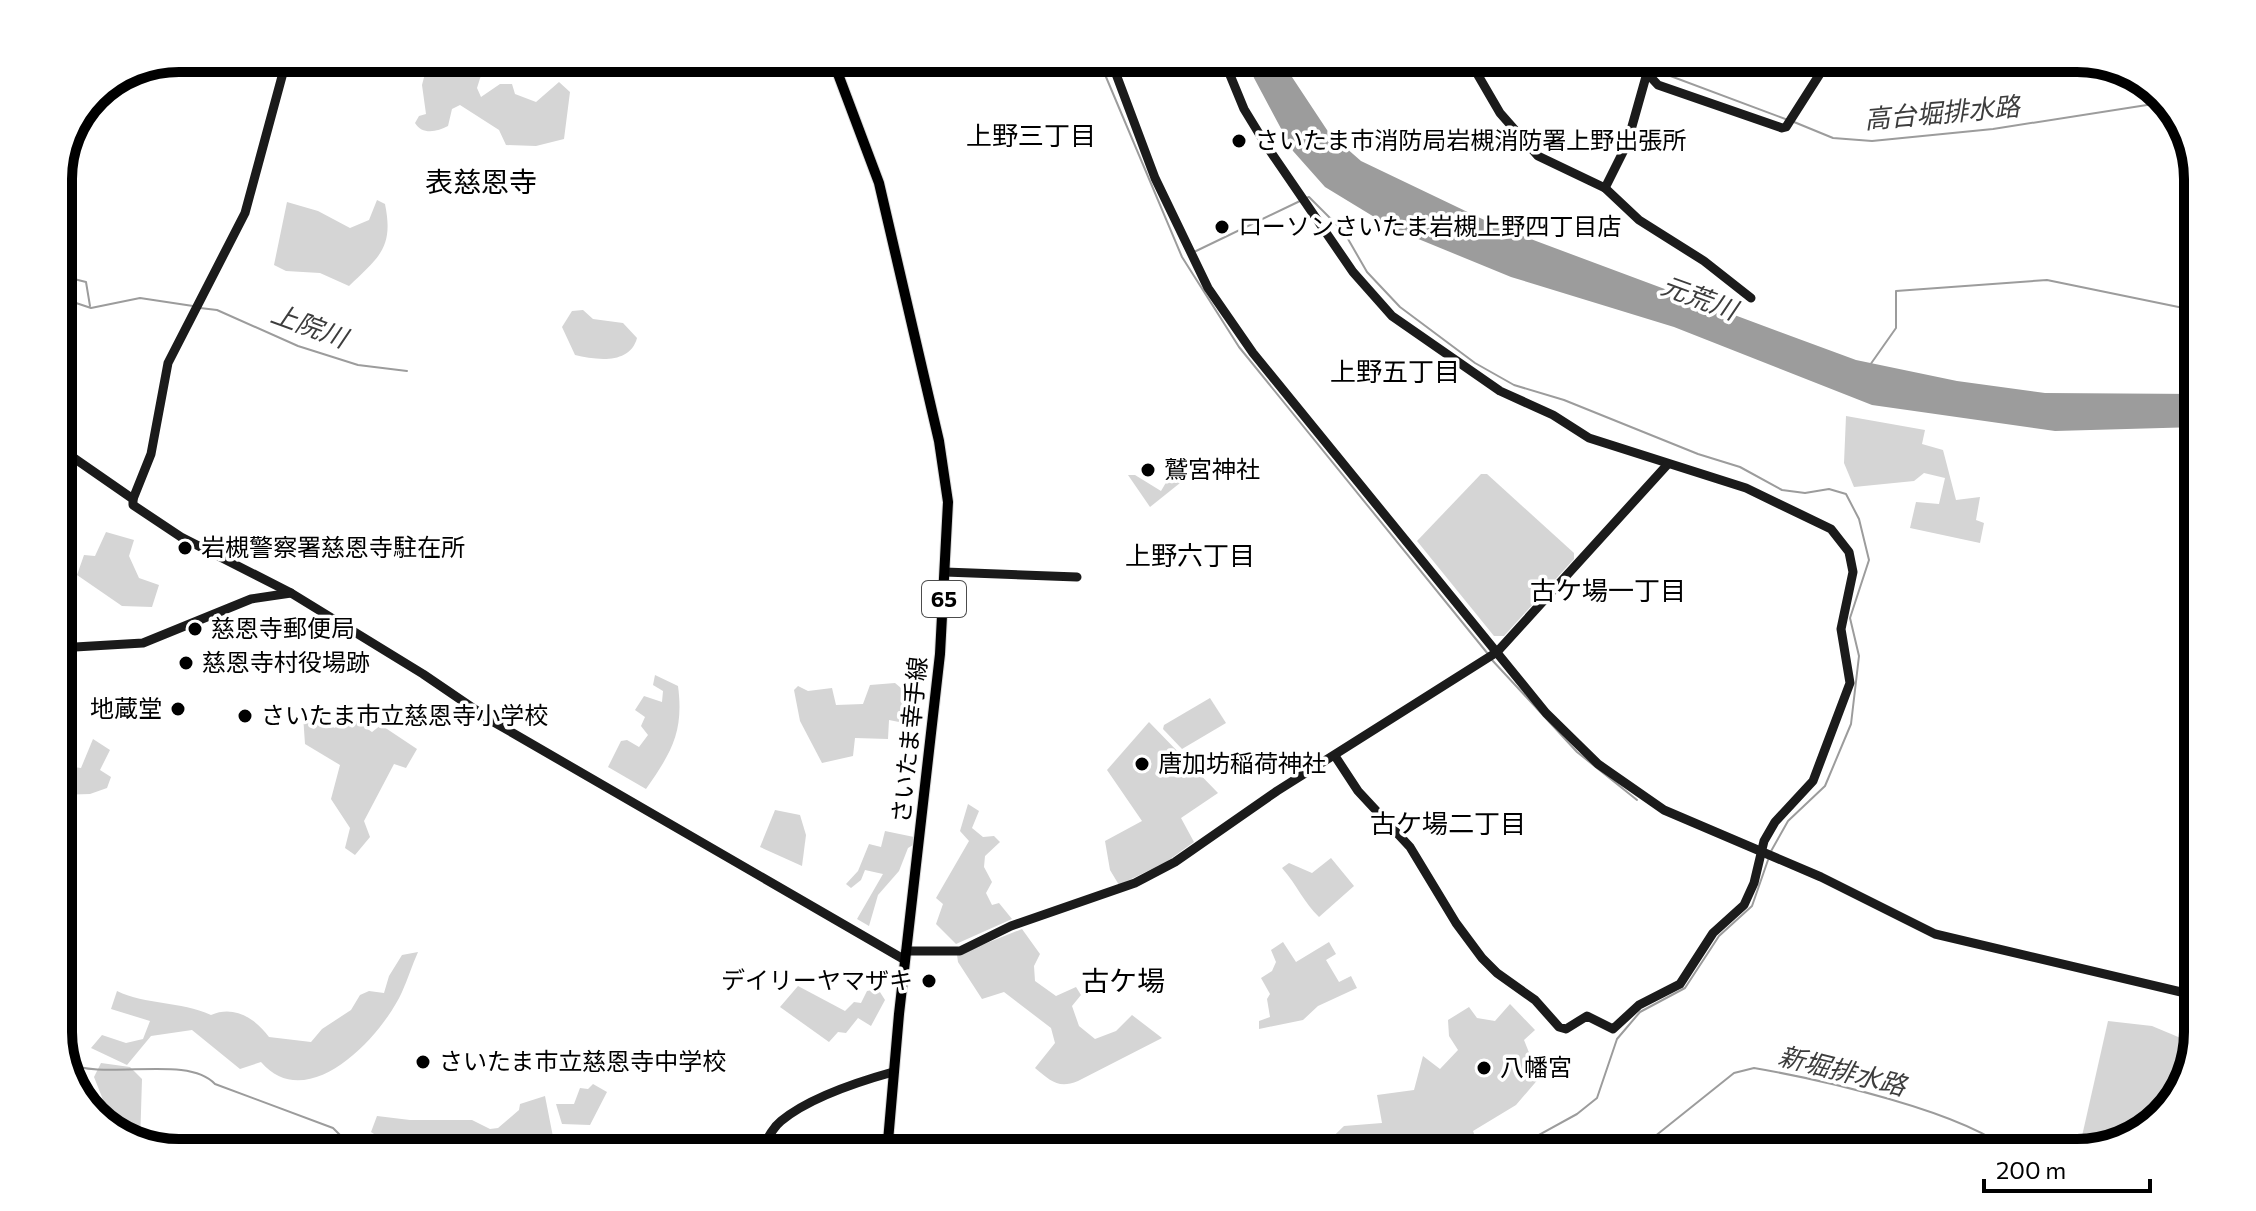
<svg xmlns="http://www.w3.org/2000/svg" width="2256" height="1211" viewBox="0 0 2256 1211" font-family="Commissioner,'Noto Sans JP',sans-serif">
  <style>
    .green { fill: #d5d5d5 }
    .water { fill: #9c9c9c }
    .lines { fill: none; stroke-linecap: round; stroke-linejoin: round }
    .stream { stroke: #9c9c9c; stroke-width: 2 }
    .primary-casing { stroke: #dbdbdb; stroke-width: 12 }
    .secondary { stroke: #1b1b1b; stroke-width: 9 }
    .primary { stroke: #000; stroke-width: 10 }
    .poi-dot { fill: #000; stroke: #fff; stroke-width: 3 }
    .labels { text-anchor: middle; stroke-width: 7; stroke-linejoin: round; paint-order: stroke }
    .shield { fill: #fff; stroke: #4c4c4c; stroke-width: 2 }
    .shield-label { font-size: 22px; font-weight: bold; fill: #000 }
    .poi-label { font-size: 24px; fill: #000; stroke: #fff; text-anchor: start }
    .street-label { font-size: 24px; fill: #000; stroke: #fff }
    .water-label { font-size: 26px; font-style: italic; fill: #3d3d3d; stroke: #fff }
    .neighbourhood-label { font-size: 26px; fill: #000; stroke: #fff }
    .quarter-label { font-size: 28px; fill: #000; stroke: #fff }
    .rim { fill: none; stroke: #000; stroke-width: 10 }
  </style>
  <rect width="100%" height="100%" fill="#fff"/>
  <g class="green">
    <path d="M 429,58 L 475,59 L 482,72 L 477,88 L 481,97 L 500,84 L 512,84 L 515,94 L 536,102 L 559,82 L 570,92 L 564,139 L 536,146 L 506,145 L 499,130 L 460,105 L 452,109 L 448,126 C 437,132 422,135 415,123 L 419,116 L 426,114 L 422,85 Z"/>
    <path d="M 377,200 L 385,204 C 394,248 379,257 349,286 L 320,273 L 286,271 L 274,265 L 287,202 L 318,211 L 350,228 L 369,220 Z"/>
    <path d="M 583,310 L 593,319 L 623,323 L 637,338 C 630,365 596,360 575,355 L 562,327 L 572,311 Z"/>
    <polygon points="1846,416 1925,430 1922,444 1943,450 1956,500 1980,497 1976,520 1984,523 1980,543 1910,528 1916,502 1939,504 1945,478 1924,473 1914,481 1854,487 1844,463"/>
    <polygon points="1177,464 1190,475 1150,507 1128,475 1135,475 1161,491"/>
    <polygon points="1481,474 1487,474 1574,553 1574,559 1504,636 1494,636 1417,541"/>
    <polygon points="106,532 134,540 129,556 139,578 159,585 152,607 122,606 77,575 84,555 95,556"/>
    <path d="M 655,675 L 678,686 C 684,731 672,752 646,789 L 608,767 L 621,741 L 627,740 L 639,747 L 648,735 L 641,726 L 645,717 L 635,710 L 644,696 L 662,702 L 663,691 L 653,685 Z"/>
    <polygon points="895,683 907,693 904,723 889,720 888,739 855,738 853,756 822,763 800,721 794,690 798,686 808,691 832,688 836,705 863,704 870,685"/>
    <polygon points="1210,698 1226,723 1182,749 1163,729 1164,725"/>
    <polygon points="344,713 372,732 381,725 417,749 406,768 394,764 364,821 370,837 355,855 345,848 350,828 331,799 340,765 305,744 303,715 335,728"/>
    <polygon points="1149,722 1218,793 1181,818 1194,842 1166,862 1119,885 1110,870 1105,841 1142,821 1107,770"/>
    <polygon points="93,739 110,750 100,770 111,777 107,788 90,794 58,795 58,765 81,768"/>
    <polygon points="968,804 979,811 972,828 983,837 994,836 1000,842 985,856 984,867 992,882 986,893 992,905 999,903 1012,919 956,944 936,924 943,904 936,898 969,841 960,831"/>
    <polygon points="775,810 800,815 806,835 802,866 760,847"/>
    <polygon points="885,831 914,837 913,845 908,848 899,871 878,895 869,926 857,919 883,874 865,870 861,880 851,888 846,884 858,871 869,844 881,847"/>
    <path d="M 1331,858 L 1354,886 L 1319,917 C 1304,903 1297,885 1282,868 L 1289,863 L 1312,873 Z"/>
    <path d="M 1022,929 L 1040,954 L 1034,966 L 1035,981 L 1056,996 L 1076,987 L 1081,995 L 1072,1006 L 1079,1026 L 1095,1039 L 1116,1031 L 1132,1015 L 1162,1038 L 1078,1081 C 1058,1089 1051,1081 1035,1068 L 1055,1043 L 1051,1028 L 1004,992 L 982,999 L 958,962 L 957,955 Z"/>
    <polygon points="1283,942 1296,962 1329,942 1336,954 1326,960 1339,982 1351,976 1357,988 1318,1006 1303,1020 1259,1029 1259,1021 1270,1017 1267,999 1270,994 1261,978 1272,971 1276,962 1271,950"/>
    <path d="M 418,952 C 412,965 408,979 402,992 C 381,1038 307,1116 261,1062 L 240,1069 L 192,1030 L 151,1036 L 127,1065 L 91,1048 L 102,1035 L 126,1043 L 143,1039 L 150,1021 L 111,1009 L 117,991 C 146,1005 180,1001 211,1015 C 234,1005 255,1018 269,1037 L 311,1042 L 322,1029 L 351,1010 L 360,995 L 369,991 L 384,993 L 389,976 L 402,955 Z"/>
    <polygon points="798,986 845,1011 854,1002 861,1003 867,991 878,989 885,1000 871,1026 858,1018 846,1033 838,1032 829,1042 780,1007"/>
    <polygon points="1510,1004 1535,1030 1524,1040 1532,1060 1540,1057 1546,1070 1516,1105 1473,1131 1479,1147 1473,1153 1316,1153 1344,1126 1382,1123 1377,1095 1414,1090 1423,1056 1440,1069 1458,1050 1449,1036 1448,1020 1469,1007 1477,1018 1495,1021"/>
    <polygon points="2108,1021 2152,1026 2195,1044 2185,1086 2144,1133 2082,1152 2080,1145"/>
    <polygon points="101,1063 130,1067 142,1079 140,1144 125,1140 107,1125 111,1120 94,1077"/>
    <polygon points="593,1084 607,1092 590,1125 562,1124 556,1104 574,1104 580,1088 588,1089"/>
    <polygon points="545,1096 554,1142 544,1147 544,1153 403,1153 371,1132 377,1116 410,1120 472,1120 490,1129 498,1128 519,1110 520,1104"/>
  </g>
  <polygon class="water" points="1248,58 1284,58 1288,71 1329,133 1361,161 1501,228 1799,339 1856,360 1957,381 2045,393 2198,394 2198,427 2055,431 1872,405 1674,327 1511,277 1394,229 1325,187 1293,151 1254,78"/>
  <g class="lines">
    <g class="stream">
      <polyline points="1098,58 1182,257 1239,347 1488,654"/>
      <polyline points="1640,58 1649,68 1788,120"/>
      <polyline points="1794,122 1833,138 1872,141 1993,129 2166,102"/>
      <polyline points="1306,198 1309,197 1344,232 1367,272 1400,307 1475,363 1514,385 1564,400 1698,454 1740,467 1782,490 1805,493 1829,489 1846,494 1859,519 1869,560 1850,618 1859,656 1851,724 1825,786 1788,821 1770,853"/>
      <polyline points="1194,252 1300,201"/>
      <polyline points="58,275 86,282 90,306"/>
      <polyline points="58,297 91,308 140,298 193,306"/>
      <polyline points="200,308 217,310 298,346 358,365 407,371"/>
      <polyline points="1870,365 1896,328 1896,291 2047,280 2198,311"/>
      <polyline points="1492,660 1577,752 1637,800"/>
      <path d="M 66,1063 C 106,1081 187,1054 215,1084 L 333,1128 L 343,1138 L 344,1153"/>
      <polyline points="1506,1153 1577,1114 1597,1098 1617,1039 1640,1012 1685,988 1719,936 1752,906 1768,860"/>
      <path d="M 1634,1153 L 1734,1073 L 1754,1068 C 1818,1079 1967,1112 2012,1153"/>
    </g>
    <defs>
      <polyline id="primary" points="832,58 879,183 939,441 948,502 940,654 899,1014 887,1153"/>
    </defs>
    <use href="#primary" class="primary-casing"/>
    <g class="secondary">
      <polyline points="1110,58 1155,178 1208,288 1253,353 1546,713 1598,764 1664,810 1821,877 1935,934 2198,996"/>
      <polyline points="1223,58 1244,109 1266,145 1353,272 1392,316 1500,391 1553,415 1589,438 1746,488 1831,529 1849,552 1853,572 1841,629 1850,683 1813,781 1775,822 1764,841 1754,883 1744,905 1713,933 1680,984 1639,1005 1613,1029 1587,1016 1566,1029 1559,1027 1535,1000 1497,973 1482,958 1456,923 1410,847 1358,791 1335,756"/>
      <polyline points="1468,58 1500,113 1538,156 1605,188 1639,220 1704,261 1751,298"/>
      <polyline points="1633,58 1658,85 1782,128 1786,127 1830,58"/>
      <polyline points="1605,188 1627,144 1647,73"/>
      <polyline points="58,447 133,499 133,505 181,537 291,593 423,674 492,721 905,960"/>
      <polyline points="133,499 151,454 168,363 245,213 287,58"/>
      <polyline points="945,572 1077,577"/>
      <polyline points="58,648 143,643 251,599 291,593"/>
      <polyline points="906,951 960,951 1011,926 1135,883 1175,862 1277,791 1497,652 1667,465"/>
      <path d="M 760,1153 C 766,1142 771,1129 781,1121 C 810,1097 857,1082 893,1072"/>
    </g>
    <use href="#primary" class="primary"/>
  </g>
  <g class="poi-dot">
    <circle cx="1239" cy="141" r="8"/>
    <circle cx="1222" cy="227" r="8"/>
    <circle cx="1148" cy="470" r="8"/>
    <circle cx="185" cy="548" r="8"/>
    <circle cx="195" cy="629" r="8"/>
    <circle cx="186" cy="663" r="8"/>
    <circle cx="178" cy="709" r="8"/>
    <circle cx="245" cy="716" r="8"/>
    <circle cx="1142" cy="764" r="8"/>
    <circle cx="929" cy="981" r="8"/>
    <circle cx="423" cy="1062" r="8"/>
    <circle cx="1484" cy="1068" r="8"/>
  </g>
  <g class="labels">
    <rect class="shield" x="922" y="581" width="44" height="36" rx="6"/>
    <g class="shield-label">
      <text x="944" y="607">65</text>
    </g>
    <g class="poi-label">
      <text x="1255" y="149">さいたま市消防局岩槻消防署上野出張所</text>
      <text x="1238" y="235">ローソンさいたま岩槻上野四丁目店</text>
      <text x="1164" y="478">鷲宮神社</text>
      <text x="201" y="556">岩槻警察署慈恩寺駐在所</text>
      <text x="211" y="637">慈恩寺郵便局</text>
      <text x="202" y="671">慈恩寺村役場跡</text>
      <text x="162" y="717" text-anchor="end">地蔵堂</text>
      <text x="261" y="724">さいたま市立慈恩寺小学校</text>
      <text x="1158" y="772">唐加坊稲荷神社</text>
      <text x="913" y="989" text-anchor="end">デイリーヤマザキ</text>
      <text x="439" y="1070">さいたま市立慈恩寺中学校</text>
      <text x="1500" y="1076">八幡宮</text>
    </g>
    <g class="street-label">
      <text transform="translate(910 740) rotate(-84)" y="8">さいたま幸手線</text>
    </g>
    <g class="water-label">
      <text transform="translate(1942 113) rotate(-5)" y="9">高台堀排水路</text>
      <text transform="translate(1699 298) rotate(20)" y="9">元荒川</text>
      <text transform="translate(309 326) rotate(20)" y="9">上院川</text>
      <text transform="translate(1842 1071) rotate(14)" y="9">新堀排水路</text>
    </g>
    <g class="neighbourhood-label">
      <text x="1031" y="145">上野三丁目</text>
      <text x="1395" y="381">上野五丁目</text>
      <text x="1190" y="565">上野六丁目</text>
      <text x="1608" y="600">古ケ場一丁目</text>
      <text x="1448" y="833">古ケ場二丁目</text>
    </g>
    <g class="quarter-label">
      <text x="481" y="192">表慈恩寺</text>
      <text x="1123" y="991">古ケ場</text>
    </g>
  </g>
  <path d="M0 0H2256V1211H0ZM179 72H2077A107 107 0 0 1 2184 179V1032A107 107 0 0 1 2077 1139H179A107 107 0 0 1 72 1032V179A107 107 0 0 1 179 72Z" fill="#fff" fill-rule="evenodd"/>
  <path class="rim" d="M179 72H2077A107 107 0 0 1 2184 179V1032A107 107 0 0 1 2077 1139H179A107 107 0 0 1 72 1032V179A107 107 0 0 1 179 72Z"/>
  <path d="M1984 1179v12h166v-12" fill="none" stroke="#000000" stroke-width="4"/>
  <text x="1996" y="1179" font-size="24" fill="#000000" stroke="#ffffff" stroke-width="6" paint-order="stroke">200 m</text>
</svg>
